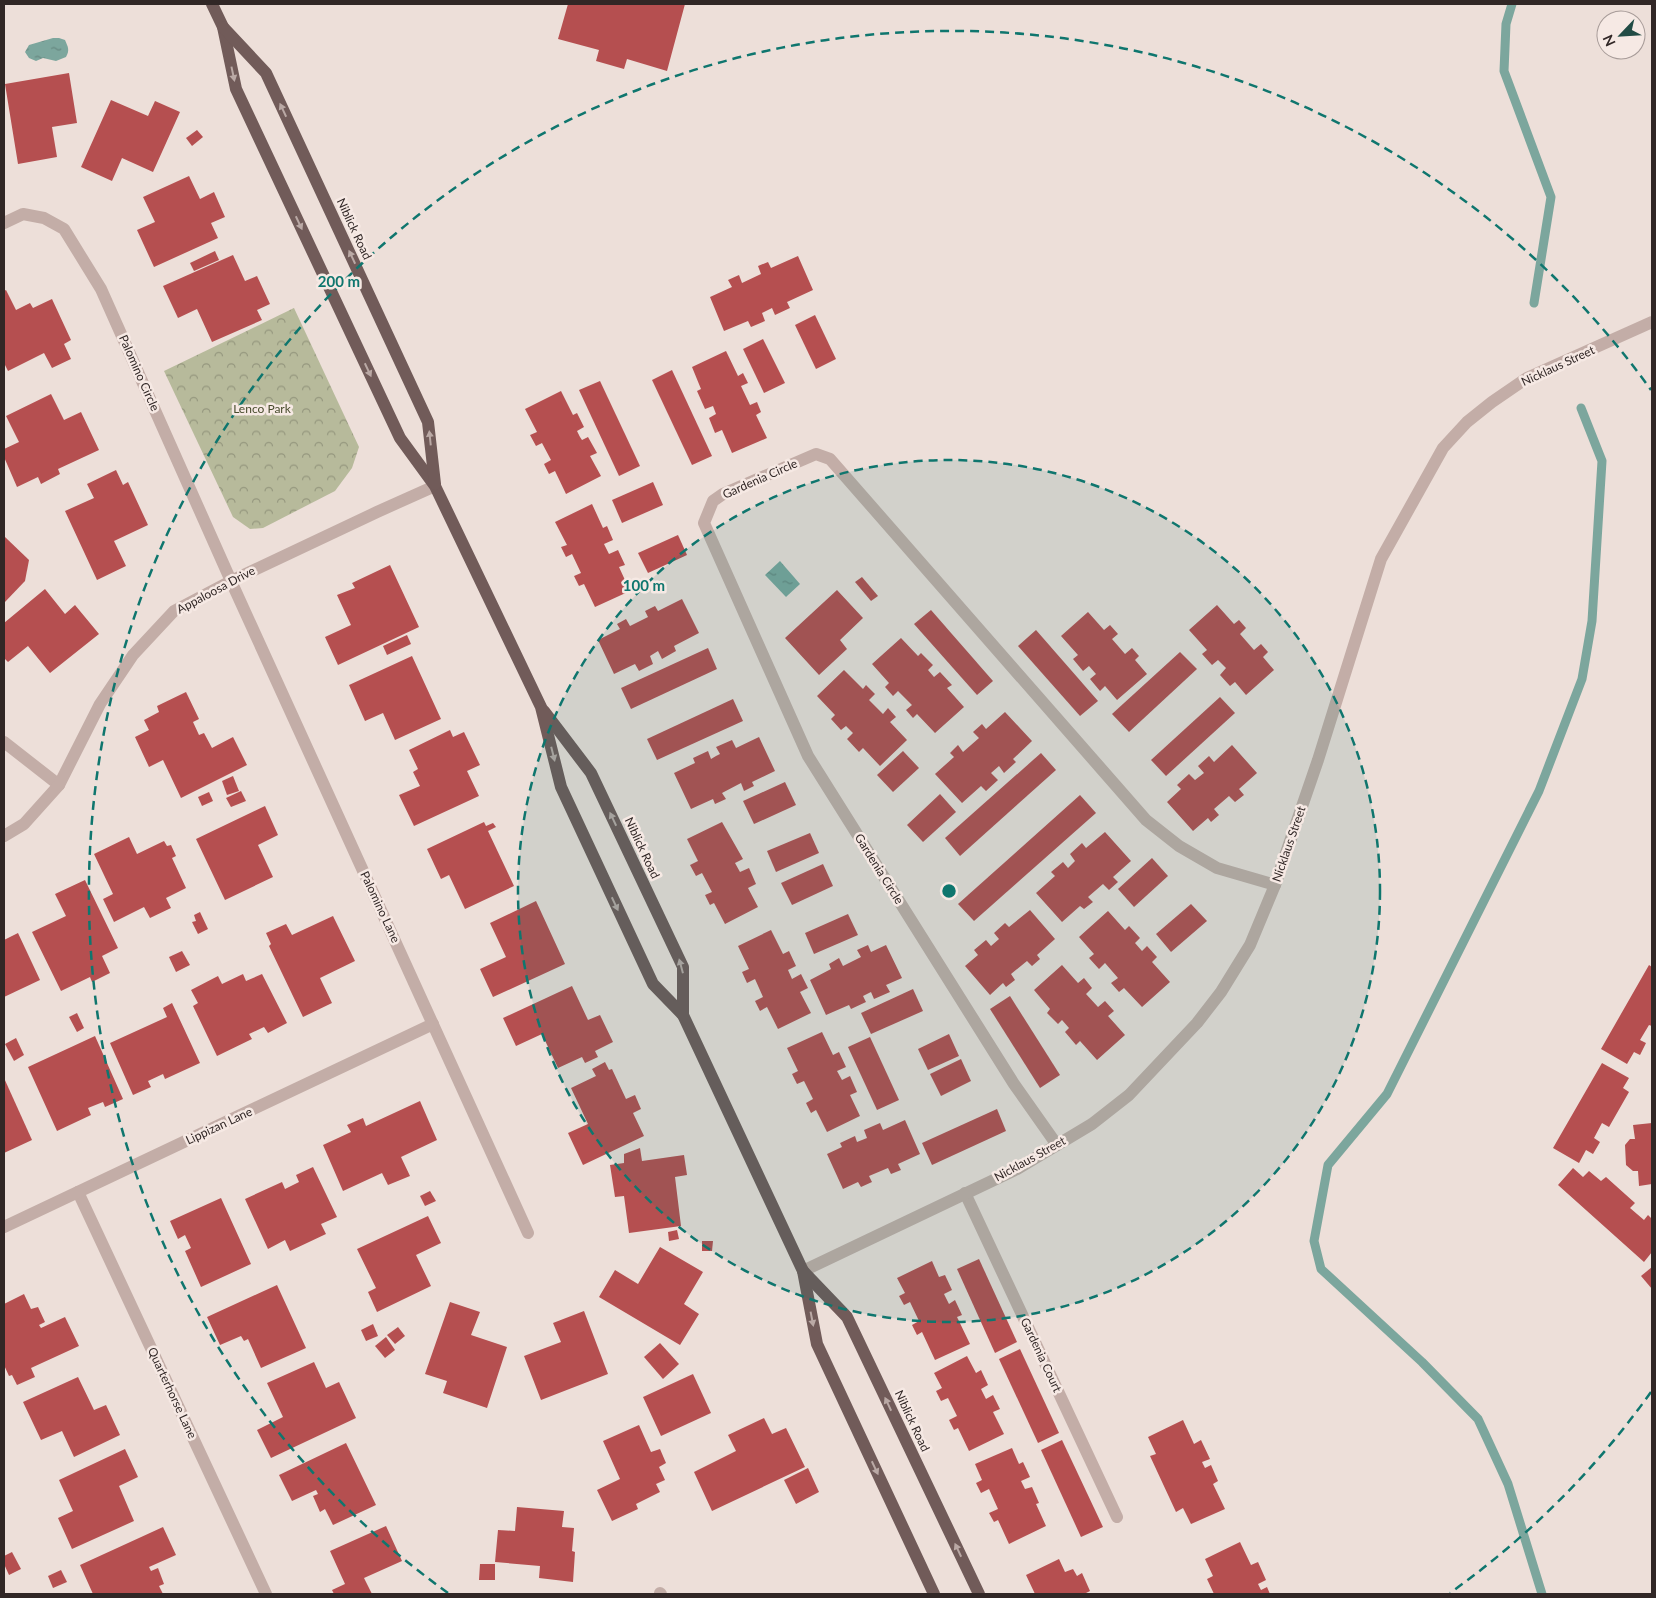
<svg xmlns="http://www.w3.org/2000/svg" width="1656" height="1598" viewBox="0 0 1656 1598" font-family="Lato,sans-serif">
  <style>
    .park { fill: url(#park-crowns) }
    .water { fill: url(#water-ripples) }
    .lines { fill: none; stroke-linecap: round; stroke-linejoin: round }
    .stream { stroke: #7ca69d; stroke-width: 9 }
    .building { fill: #b54f50 }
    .minor { stroke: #c3ada7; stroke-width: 12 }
    .major { stroke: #715b59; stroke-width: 12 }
    .oneway { fill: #baa9a5 }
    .ring { fill: none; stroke: #0f766e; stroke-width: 2.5; stroke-dasharray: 9 6 }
    .labels { text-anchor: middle; stroke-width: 5; stroke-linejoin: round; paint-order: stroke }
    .street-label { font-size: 12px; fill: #312726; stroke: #f6e9e4 }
    .park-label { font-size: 12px; fill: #484c2d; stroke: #f6e9e4 }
    .centre { fill: #0f766e; stroke: #f6e9e4; stroke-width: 2.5 }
    .ring-label { font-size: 15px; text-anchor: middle; font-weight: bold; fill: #0f766e; stroke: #f6e9e4; stroke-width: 5; stroke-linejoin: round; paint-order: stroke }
  </style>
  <defs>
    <pattern id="park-crowns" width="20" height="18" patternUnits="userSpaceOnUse" patternTransform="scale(1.25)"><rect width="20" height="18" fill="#b7ba9b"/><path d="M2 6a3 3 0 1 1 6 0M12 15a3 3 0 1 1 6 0" fill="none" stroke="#95977e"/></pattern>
    <pattern id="water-ripples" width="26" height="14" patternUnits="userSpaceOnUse" patternTransform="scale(1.25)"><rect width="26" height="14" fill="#7ca69d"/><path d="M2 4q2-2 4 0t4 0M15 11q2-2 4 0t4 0" fill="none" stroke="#668780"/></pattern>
  </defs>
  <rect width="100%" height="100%" fill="#eddfd9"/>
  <polygon class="park" points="294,308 359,447 352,468 335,491 263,528 250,529 233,517 164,371"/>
  <g class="water">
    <path d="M 53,38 L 59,38 L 65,40 C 68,47 70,50 66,57 L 56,61 L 43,58 L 36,61 L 29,58 L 25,52 L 29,45 Z"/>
    <polygon points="780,561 800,584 786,597 765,575"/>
  </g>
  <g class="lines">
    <g class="stream">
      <polyline points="1512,4 1506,24 1504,71 1551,197 1534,303"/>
      <polyline points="1542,1594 1508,1484 1478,1419 1422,1362 1321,1269 1314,1241 1328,1165 1387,1094 1539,791 1582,679 1592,621 1602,461 1581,408"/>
    </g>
  </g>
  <g class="building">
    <polygon points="568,4 685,4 667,71 627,59 624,69 596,61 599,50 558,39"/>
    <polygon points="69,73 77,123 52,127 57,157 18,164 5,84"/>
    <polygon points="111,100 148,116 155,101 180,112 153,172 122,158 112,181 81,167"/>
    <polygon points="197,130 203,137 192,146 186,138"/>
    <polygon points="189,176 200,199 214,192 225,217 211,223 218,238 154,267 137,230 155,222 143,197"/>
    <polygon points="215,251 219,260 194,271 190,263"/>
    <polygon points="233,255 245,281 257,276 270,304 257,310 262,320 212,342 197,309 178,318 163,286"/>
    <polygon points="798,256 813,290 787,302 790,308 775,315 772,308 762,313 765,321 751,327 748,321 724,331 710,297 732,287 728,280 739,275 742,283 761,274 758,266 768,262 771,268"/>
    <polygon points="6,290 16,310 30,303 33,308 52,299 71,340 64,344 71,359 52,368 44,353 8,371 4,363 4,291"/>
    <polygon points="815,315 836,359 816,369 795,325"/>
    <polygon points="763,339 785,383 764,393 743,349"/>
    <polygon points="726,351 738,376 743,373 748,383 741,386 750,405 757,402 761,412 756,415 767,438 732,453 722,430 715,433 709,418 716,414 713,406 705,409 697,391 701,389 692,367"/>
    <polygon points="672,370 712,456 692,465 652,380"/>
    <polygon points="600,381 640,466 619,476 579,390"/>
    <polygon points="561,391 573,415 577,413 584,427 577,431 580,437 582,440 588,437 597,453 590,456 601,476 566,494 555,471 549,474 544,464 551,460 542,443 536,446 530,435 537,432 525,409"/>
    <polygon points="51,394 64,420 81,412 99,450 58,469 60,474 41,484 38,477 17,487 4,457 4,449 19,442 6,416"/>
    <polygon points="116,470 123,485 128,482 148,525 114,541 126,566 97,580 65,511 94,498 87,484"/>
    <polygon points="653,482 663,505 622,523 612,500"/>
    <polygon points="592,504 603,528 607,526 613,540 604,544 609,554 618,550 625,565 619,567 630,591 595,607 584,584 579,586 574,576 581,573 572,554 566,557 561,547 567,545 555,522"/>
    <polygon points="678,535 687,555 648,573 638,553"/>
    <polygon points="5,537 29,560 25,581 4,603 4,539"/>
    <polygon points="390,565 419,627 338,665 325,637 351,625 337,595 355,588 352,583"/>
    <polygon points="862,577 878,596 871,601 855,582"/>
    <polygon points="45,589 65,614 75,605 99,634 50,673 28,646 8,662 4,658 4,623"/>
    <polygon points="837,590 863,618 840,640 847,649 819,675 785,638"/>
    <polygon points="682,599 699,633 674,646 676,651 662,659 658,651 650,656 653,664 639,671 635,664 614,674 598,640 620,629 617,624 626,619 630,626 648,617 645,611 655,606 658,611"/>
    <polygon points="1217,605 1234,624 1239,620 1246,628 1240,634 1254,650 1261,644 1268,652 1263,657 1274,670 1246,695 1235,682 1230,686 1220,675 1226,668 1218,660 1212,665 1202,654 1207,650 1189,630"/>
    <polygon points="931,610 993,681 977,695 914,624"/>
    <polygon points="1088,612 1104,630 1110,625 1118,634 1112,639 1125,654 1132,648 1139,656 1135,660 1147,674 1117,700 1105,686 1100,691 1090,679 1096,674 1089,666 1083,671 1073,659 1078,655 1061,636"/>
    <polygon points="1036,630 1098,701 1080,716 1018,646"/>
    <polygon points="407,635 411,644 387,655 383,646"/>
    <polygon points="901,638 918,656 921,653 933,665 928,670 934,677 940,672 952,685 947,688 964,707 935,733 917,714 913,718 906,710 912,705 898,691 893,696 885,687 889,683 872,664"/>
    <polygon points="708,648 717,669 631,709 621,688"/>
    <polygon points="1180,652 1197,669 1129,732 1112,714"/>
    <polygon points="412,656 441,719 395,740 383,713 365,721 349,685"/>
    <polygon points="844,670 863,689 866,685 875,694 869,700 883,714 888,708 896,717 890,722 907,740 880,766 863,748 859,752 847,739 853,733 846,726 841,730 831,719 835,715 817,696"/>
    <polygon points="186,692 199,719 193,722 199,735 204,733 212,748 233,737 247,765 181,798 163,760 149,767 135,737 149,730 144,720 159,712 157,706"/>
    <polygon points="1220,697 1235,713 1166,776 1151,760"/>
    <polygon points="733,699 743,721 657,760 647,739"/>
    <polygon points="1005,712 1032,741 1013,759 1016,762 1004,773 999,766 991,773 998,780 986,791 981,786 962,803 935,774 954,757 950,753 958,745 963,752 979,738 973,732 982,724 986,729"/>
    <polygon points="450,730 453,737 464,732 480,765 467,771 479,796 414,826 399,795 420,786 413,772 418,769 409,750"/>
    <polygon points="759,737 775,771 752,782 754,786 744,791 741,783 722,793 726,799 715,804 713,799 691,809 674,773 695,763 693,758 708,751 711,759 716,756 720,754 716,747 732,740 736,748"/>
    <polygon points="1232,745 1257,773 1239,789 1244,795 1235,802 1229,796 1214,809 1219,815 1211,822 1208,818 1193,831 1167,802 1181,789 1177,785 1189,774 1195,780 1204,773 1198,766 1209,756 1214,762"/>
    <polygon points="903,751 919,768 893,792 877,775"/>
    <polygon points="1041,753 1056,770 960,856 945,838"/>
    <polygon points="233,776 239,791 227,795 222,781"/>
    <polygon points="785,782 796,805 754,824 743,801"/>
    <polygon points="241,791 246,801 231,807 226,798"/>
    <polygon points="209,792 213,801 202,806 198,797"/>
    <polygon points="940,794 956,812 923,842 907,825"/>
    <polygon points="1080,795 1096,813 974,921 958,904"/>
    <polygon points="265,806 278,835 258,845 273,877 225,900 196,839"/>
    <polygon points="484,822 486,826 493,823 496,827 488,831 514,886 465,909 449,875 441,879 427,849"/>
    <polygon points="722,822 743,859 735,863 740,872 749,868 756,884 748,888 758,907 725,924 714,903 710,905 705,895 712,892 702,873 696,876 690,865 698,861 687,839"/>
    <polygon points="1105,832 1131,861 1113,877 1118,882 1109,890 1103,884 1088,897 1093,902 1084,909 1080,906 1062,922 1036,893 1055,876 1051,872 1063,862 1068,868 1075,861 1070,854 1082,843 1086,848"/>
    <polygon points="810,833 819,853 776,872 767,851"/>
    <polygon points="129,837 137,854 164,841 167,846 171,845 176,856 172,858 186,888 166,898 171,908 150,918 144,907 114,922 103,899 113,894 94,854"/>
    <polygon points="1152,858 1168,876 1134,907 1118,889"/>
    <polygon points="823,864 833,886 792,905 781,883"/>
    <polygon points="85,880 118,948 102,956 110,973 92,982 90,977 61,991 32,932 66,916 55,894"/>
    <polygon points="536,901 565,964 493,997 480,969 506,957 490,923"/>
    <polygon points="1191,904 1207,921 1171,952 1156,934"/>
    <polygon points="1030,910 1055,939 1037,955 1040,959 1032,966 1027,961 1011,974 1015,980 1006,987 1003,983 990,995 965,966 978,955 974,950 986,940 991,946 999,939 994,933 1005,923 1009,927"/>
    <polygon points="1108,911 1125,930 1129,926 1140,938 1135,943 1142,951 1147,946 1157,957 1152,962 1170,982 1142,1007 1124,988 1119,992 1111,983 1118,978 1105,963 1099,969 1089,958 1094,954 1079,937"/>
    <polygon points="200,912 208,929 198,934 192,922 196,921 194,915"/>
    <polygon points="848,914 858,935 814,954 805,933"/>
    <polygon points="333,916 355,961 320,978 332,1003 303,1017 269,946 271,944 266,933 286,924 292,935"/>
    <polygon points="771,930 783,954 789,951 796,966 788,970 792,979 801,974 808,988 800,992 811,1013 778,1029 767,1007 760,1011 755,1001 763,997 755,979 747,983 742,972 749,969 738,946"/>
    <polygon points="18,933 40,980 4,997 4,940"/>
    <polygon points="868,945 871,952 886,945 902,978 886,985 890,992 874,999 871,992 863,996 866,1002 851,1009 849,1005 826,1015 810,980 831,969 829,964 839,958 843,966 861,957 857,950"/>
    <polygon points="182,951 190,965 176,972 169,957"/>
    <polygon points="1062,965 1078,983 1084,978 1092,988 1086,994 1098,1007 1105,1001 1114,1011 1108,1016 1125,1035 1097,1060 1080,1041 1076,1045 1065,1032 1069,1028 1062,1020 1058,1024 1047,1013 1050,1009 1034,990"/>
    <polygon points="1649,965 1652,967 1652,1026 1649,1025 1640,1040 1646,1043 1640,1055 1634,1052 1627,1064 1601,1049"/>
    <polygon points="243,974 246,981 262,974 287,1023 268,1033 264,1027 249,1034 252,1039 217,1056 193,1006 198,1003 191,990 218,976 222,984"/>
    <polygon points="572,986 588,1020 600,1015 613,1042 595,1051 598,1057 585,1063 582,1057 558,1068 542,1034 516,1046 503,1018"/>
    <polygon points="913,989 923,1011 871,1034 861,1013"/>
    <polygon points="1010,996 1060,1075 1040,1088 990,1009"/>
    <polygon points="172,1003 200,1063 165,1079 163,1074 148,1081 151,1087 133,1095 110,1043 167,1017 163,1008"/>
    <polygon points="77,1013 84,1028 77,1032 69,1017"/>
    <polygon points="822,1032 833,1055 839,1052 846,1067 837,1071 842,1080 850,1076 857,1092 850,1095 860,1116 827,1132 816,1110 811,1113 806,1103 813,1099 804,1081 797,1084 792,1074 798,1071 787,1048"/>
    <polygon points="949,1034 959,1056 928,1070 918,1049"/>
    <polygon points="95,1036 123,1099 105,1107 103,1102 88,1108 91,1115 57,1131 28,1067"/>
    <polygon points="870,1037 899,1100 877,1110 848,1047"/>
    <polygon points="16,1038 24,1055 14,1061 5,1044"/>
    <polygon points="961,1059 971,1081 941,1096 930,1074"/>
    <polygon points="605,1062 609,1070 612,1069 626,1099 635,1095 641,1109 633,1113 644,1136 583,1165 568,1133 588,1124 571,1088 596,1076 592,1069"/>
    <polygon points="1602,1063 1629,1078 1623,1088 1629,1092 1609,1127 1602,1123 1594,1138 1600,1142 1593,1154 1586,1150 1579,1163 1553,1148"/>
    <polygon points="4,1078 32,1140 4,1153"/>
    <polygon points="420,1101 437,1140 401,1157 410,1176 388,1185 382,1173 343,1191 323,1145 351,1132 347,1125 363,1118 366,1126"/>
    <polygon points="997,1109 1006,1131 932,1165 922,1143"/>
    <polygon points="905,1120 920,1154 898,1164 901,1170 891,1174 888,1168 869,1176 872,1182 861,1187 858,1182 843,1189 827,1154 842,1147 840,1143 855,1136 857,1142 867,1138 864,1130 880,1123 883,1130"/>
    <polygon points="1652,1123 1652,1184 1639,1186 1638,1171 1633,1171 1626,1165 1625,1145 1630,1139 1635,1139 1633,1125"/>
    <polygon points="640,1148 642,1161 684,1155 687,1175 675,1177 681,1226 629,1233 624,1196 615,1197 610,1165 624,1163 624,1154"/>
    <polygon points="313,1167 337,1217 321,1224 326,1234 290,1251 285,1240 268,1249 245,1199 282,1182 285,1189 299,1182 296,1175"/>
    <polygon points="1573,1168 1583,1177 1589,1171 1601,1181 1606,1177 1635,1203 1630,1208 1644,1220 1648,1215 1652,1219 1652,1252 1644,1262 1558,1185"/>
    <polygon points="430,1191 436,1201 425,1206 420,1196"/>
    <polygon points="221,1198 251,1264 201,1287 185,1251 191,1248 185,1235 178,1239 170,1221"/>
    <polygon points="428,1216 441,1243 416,1255 431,1286 377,1312 368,1292 376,1288 357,1249"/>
    <polygon points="677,1230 679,1239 669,1241 668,1232"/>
    <polygon points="702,1241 713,1241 712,1251 702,1251"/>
    <polygon points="660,1247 703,1272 684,1304 699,1314 680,1345 599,1297 615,1270 638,1284"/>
    <polygon points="979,1259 1017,1342 995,1353 957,1269"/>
    <polygon points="932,1261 939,1277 945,1275 952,1290 944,1294 949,1304 955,1300 962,1315 957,1317 970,1344 935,1360 922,1332 917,1335 912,1325 919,1321 910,1302 904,1305 899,1296 905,1293 897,1278"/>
    <polygon points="1652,1267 1652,1289 1641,1276"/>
    <polygon points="277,1285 306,1348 261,1368 248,1339 244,1341 241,1336 220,1345 207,1317"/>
    <polygon points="24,1294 31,1309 38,1307 45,1322 39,1325 41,1328 65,1317 79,1346 31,1368 35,1377 17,1385 12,1375 9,1376 4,1365 4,1304"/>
    <polygon points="450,1302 480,1312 471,1335 507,1347 487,1408 443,1393 447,1381 425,1374"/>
    <polygon points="584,1311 608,1374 541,1400 524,1356 561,1342 553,1323"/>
    <polygon points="373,1324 378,1336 366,1341 361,1330"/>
    <polygon points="398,1327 405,1336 395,1344 387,1335"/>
    <polygon points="386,1337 395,1350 385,1358 375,1346"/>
    <polygon points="660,1343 679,1364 663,1379 644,1357"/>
    <polygon points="1020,1349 1059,1433 1038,1443 999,1359"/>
    <polygon points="967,1356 976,1373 981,1370 988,1385 981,1389 986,1399 993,1395 1000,1409 993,1412 1004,1434 969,1451 958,1428 954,1430 949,1420 957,1416 948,1398 941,1401 936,1391 942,1388 934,1373"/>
    <polygon points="314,1362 326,1388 339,1382 356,1418 271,1458 257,1430 283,1417 267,1383"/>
    <polygon points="693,1374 711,1413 661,1436 643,1397"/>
    <polygon points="78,1377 94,1410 106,1405 120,1435 74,1457 62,1431 41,1440 23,1402"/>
    <polygon points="764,1418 772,1434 786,1428 805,1467 712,1511 694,1472 736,1451 728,1435"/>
    <polygon points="1183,1420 1194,1444 1201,1440 1210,1459 1202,1462 1205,1468 1211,1465 1218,1481 1213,1484 1225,1509 1191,1524 1183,1508 1176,1512 1150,1456 1156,1454 1148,1437"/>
    <polygon points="639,1425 651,1452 660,1449 666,1463 659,1467 665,1480 656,1484 660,1492 636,1504 638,1509 612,1521 597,1490 620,1479 603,1441"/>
    <polygon points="1062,1440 1103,1527 1081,1537 1041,1450"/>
    <polygon points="346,1443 376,1505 333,1525 325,1509 320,1512 313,1496 318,1494 316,1490 292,1501 279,1475"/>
    <polygon points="1012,1448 1019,1464 1023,1462 1030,1477 1021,1481 1025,1489 1032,1487 1039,1503 1036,1504 1046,1526 1009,1544 998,1520 994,1522 989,1513 998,1509 989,1489 981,1493 976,1483 982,1480 975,1464"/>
    <polygon points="125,1449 138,1477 119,1486 134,1521 72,1549 58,1518 73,1511 59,1480"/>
    <polygon points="808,1468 819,1492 796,1504 784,1480"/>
    <polygon points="517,1507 564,1511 562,1527 574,1528 572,1551 575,1552 573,1582 539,1578 540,1566 495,1562 498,1530 515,1531"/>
    <polygon points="386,1526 402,1561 364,1578 372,1594 334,1594 332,1590 345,1584 330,1551"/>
    <polygon points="163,1527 176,1555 149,1567 151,1571 158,1568 164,1584 159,1586 163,1594 93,1594 80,1565"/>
    <polygon points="1240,1542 1251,1565 1258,1562 1266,1580 1258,1584 1261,1590 1267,1587 1270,1594 1214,1594 1207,1579 1213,1576 1205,1559"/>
    <polygon points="12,1552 21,1569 9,1575 4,1564 4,1556"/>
    <polygon points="1059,1559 1065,1572 1073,1569 1077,1576 1082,1573 1090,1591 1084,1594 1035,1594 1026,1575"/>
    <polygon points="480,1564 495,1564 495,1580 479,1580"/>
    <polygon points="61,1570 67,1582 53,1588 48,1576"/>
  </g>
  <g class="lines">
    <g class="minor">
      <polyline points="4,223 23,214 44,218 64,229 101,289 231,581 528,1233"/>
      <polyline points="4,742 59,785"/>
      <polyline points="4,836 24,824 59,785 100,704 133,655 174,611 231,581 377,512 435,486"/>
      <polyline points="1057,1145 1014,1084 808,756 704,523 713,501 723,494 816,454 830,459 1146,820 1179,846 1217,868 1275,885"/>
      <polyline points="78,1192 266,1594"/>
      <polyline points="965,1193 1117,1517"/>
      <polyline points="4,1227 433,1024"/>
      <polyline points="803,1271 1017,1169 1092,1124 1129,1095 1197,1023 1221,992 1250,945 1275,885 1318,760 1381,559 1443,448 1467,422 1492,402 1527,378 1652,322"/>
      <polyline points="660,1593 661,1594"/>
    </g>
    <g class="major">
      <polyline points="212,4 223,27 236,89 400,438 435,486 541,707 561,787 653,984 683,1015 803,1271 817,1344 934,1594"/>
      <polyline points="223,27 266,73 428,422 435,484"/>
      <polyline points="544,711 591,773 683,967 683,1015"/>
      <polyline points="803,1271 847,1317 979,1594"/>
    </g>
  </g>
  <defs><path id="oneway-solid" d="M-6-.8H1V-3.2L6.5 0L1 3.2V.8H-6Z" transform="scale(1.25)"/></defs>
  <g class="oneway">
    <use href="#oneway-solid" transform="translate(233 74) rotate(78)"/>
    <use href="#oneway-solid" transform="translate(283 110) rotate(-115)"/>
    <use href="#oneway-solid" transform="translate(299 223) rotate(65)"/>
    <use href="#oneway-solid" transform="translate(352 257) rotate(-115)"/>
    <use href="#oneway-solid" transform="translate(368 370) rotate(65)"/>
    <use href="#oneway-solid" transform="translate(430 438) rotate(-96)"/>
    <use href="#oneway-solid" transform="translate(553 754) rotate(76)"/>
    <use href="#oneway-solid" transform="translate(613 819) rotate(-115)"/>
    <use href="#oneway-solid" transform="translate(615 904) rotate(65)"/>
    <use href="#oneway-solid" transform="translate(681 966) rotate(-105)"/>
    <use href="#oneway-solid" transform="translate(812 1319) rotate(79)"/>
    <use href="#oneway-solid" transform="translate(888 1404) rotate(-115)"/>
    <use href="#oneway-solid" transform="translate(875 1468) rotate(65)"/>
    <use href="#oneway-solid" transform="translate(958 1550) rotate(-115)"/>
  </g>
  <circle cx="949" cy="891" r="431" fill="#0f766e" fill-opacity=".12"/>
  <g class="ring">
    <circle cx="949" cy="891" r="431"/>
    <path d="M1651 1392A862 862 0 0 1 1450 1593M448 1593A862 862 0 1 1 1651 390"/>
  </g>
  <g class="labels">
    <g class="street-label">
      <text transform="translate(354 229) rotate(65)" y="4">Niblick Road</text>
      <text transform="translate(1558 366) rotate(-25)" y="4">Nicklaus Street</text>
      <text transform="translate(139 373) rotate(66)" y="4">Palomino Circle</text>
      <text transform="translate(760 479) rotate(-24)" y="4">Gardenia Circle</text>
      <text transform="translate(216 590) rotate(-28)" y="4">Appaloosa Drive</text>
      <text transform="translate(1289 844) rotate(-71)" y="4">Nicklaus Street</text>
      <text transform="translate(642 848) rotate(65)" y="4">Niblick Road</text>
      <text transform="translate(879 869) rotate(58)" y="4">Gardenia Circle</text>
      <text transform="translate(380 907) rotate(65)" y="4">Palomino Lane</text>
      <text transform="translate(219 1126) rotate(-25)" y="4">Lippizan Lane</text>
      <text transform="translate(1030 1159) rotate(-29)" y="4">Nicklaus Street</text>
      <text transform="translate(1041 1355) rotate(65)" y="4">Gardenia Court</text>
      <text transform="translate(172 1393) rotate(65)" y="4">Quarterhorse Lane</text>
      <text transform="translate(912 1421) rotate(65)" y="4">Niblick Road</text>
    </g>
    <g class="park-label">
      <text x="262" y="413">Lenco Park</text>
    </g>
  </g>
  <circle cx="949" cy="891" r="8" class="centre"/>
  <g class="ring-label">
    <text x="339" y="287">200 m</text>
    <text x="644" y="591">100 m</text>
  </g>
  <rect width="1656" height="1598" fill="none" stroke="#312726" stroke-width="10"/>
  <g transform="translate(1621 35) rotate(245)"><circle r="24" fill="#f6e9e4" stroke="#a79b98"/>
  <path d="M0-4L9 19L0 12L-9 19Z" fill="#224c45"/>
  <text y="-8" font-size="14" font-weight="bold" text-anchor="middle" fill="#312726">N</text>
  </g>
</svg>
